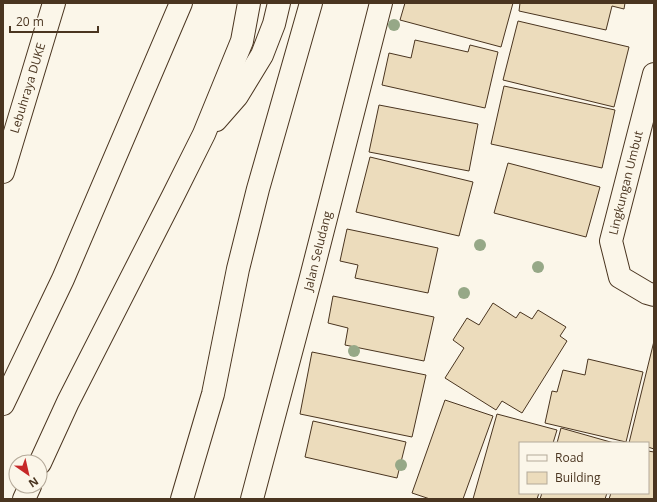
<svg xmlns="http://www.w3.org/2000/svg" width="657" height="502" viewBox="0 0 657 502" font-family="'Open Sans',sans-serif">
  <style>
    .building { fill: #ecdcbc; stroke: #4a3520 }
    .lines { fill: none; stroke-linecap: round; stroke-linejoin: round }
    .minor-casing { stroke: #4a3520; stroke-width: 24 }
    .highway-casing { stroke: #4a3520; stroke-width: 24 }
    .minor { stroke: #fbf6e9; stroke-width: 22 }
    .highway { stroke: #fbf6e9; stroke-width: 22 }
    .tree { fill: #96a887 }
    .labels { text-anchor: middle; stroke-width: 3; stroke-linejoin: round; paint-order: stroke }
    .street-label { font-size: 12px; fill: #4a3520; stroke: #fbf6e9 }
  </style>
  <rect width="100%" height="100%" fill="#fbf6e9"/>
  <g class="building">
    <polygon points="405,3 513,3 501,47 400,20"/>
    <polygon points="520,3 625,3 624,9 612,6 606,30 519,11"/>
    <polygon points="518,21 629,47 614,107 503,80"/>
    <polygon points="415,40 468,52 470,45 498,52 485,108 382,85 389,53 411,58"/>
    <polygon points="504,86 615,110 602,168 491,144"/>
    <polygon points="379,105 478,124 469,171 369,152"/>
    <polygon points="370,157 473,182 459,236 356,212"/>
    <polygon points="508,163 600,187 586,237 494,213"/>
    <polygon points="347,229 438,248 428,293 355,278 358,265 340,261"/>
    <polygon points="333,296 434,317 424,361 345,345 348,328 328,323"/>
    <polygon points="493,303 516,318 520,312 532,319 538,310 566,327 560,336 567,341 522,413 502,401 496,410 445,378 464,348 453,340 467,318 479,325"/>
    <polygon points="654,341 654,449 648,447 648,443 629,443"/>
    <polygon points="312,352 426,375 412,437 300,414"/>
    <polygon points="588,359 643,372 626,442 545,423 552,391 557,392 563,370 585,375"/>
    <polygon points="445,400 493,416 463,499 430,499 412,493"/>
    <polygon points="497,414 557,430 553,443 520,443 520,493 539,493 537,499 473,499"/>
    <polygon points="313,421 406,442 397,478 305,457"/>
    <polygon points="561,428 614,443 557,443"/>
    <polygon points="648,451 654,452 654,499 609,499 611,493 648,493"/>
    <polygon points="542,493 607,493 605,499 540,499"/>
  </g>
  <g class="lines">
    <defs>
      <g id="minor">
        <polyline points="654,74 611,241 620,277 647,293 654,295"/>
        <polyline points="252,499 311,277 381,3"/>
      </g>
      <g id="highway">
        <polyline points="216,120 237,96 262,55 274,24 279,3"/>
        <polyline points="3,172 54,3"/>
        <polyline points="3,404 63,279 181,3"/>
        <polyline points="40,463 68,402 173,196 204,134 242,41 249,3"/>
        <polyline points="24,499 30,486"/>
        <polyline points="182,499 213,394 238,269 258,189 311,3"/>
      </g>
    </defs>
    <use href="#minor" class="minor-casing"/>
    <use href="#highway" class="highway-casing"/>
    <use href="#minor" class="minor"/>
    <use href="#highway" class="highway"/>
  </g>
  <g class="tree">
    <circle cx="394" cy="25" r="6"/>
    <circle cx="480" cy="245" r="6"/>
    <circle cx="538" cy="267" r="6"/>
    <circle cx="464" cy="293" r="6"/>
    <circle cx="354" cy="351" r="6"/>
    <circle cx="401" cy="465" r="6"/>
  </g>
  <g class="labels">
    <g class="street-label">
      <text transform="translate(28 88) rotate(-73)" y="4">Lebuhraya DUKE</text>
      <text transform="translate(626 183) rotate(-76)" y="4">Lingkungan Umbut</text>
      <text transform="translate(318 251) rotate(-76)" y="4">Jalan Seludang</text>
    </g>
  </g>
  <rect width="657" height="502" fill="none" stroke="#4a3520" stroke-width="8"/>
  <rect x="519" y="442" width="130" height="52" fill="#fbf6e9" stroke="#b4a999"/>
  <rect x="527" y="455" width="20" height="6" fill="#fbf6e9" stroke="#b4a999"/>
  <text x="555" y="462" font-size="12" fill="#4a3520">Road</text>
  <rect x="527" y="472" width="20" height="12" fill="#ecdcbc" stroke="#b4a999"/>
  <text x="555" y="482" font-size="12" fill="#4a3520">Building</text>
  <g transform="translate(28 474) rotate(146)"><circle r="19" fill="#fbf6e9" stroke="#b4a999"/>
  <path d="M0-3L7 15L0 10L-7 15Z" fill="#c62828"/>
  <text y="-6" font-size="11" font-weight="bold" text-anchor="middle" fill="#4a3520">N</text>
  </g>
  <path d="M10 26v6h88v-6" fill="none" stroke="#4a3520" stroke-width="2"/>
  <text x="16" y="26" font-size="12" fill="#4a3520" stroke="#fbf6e9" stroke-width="3" paint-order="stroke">20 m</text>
</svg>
